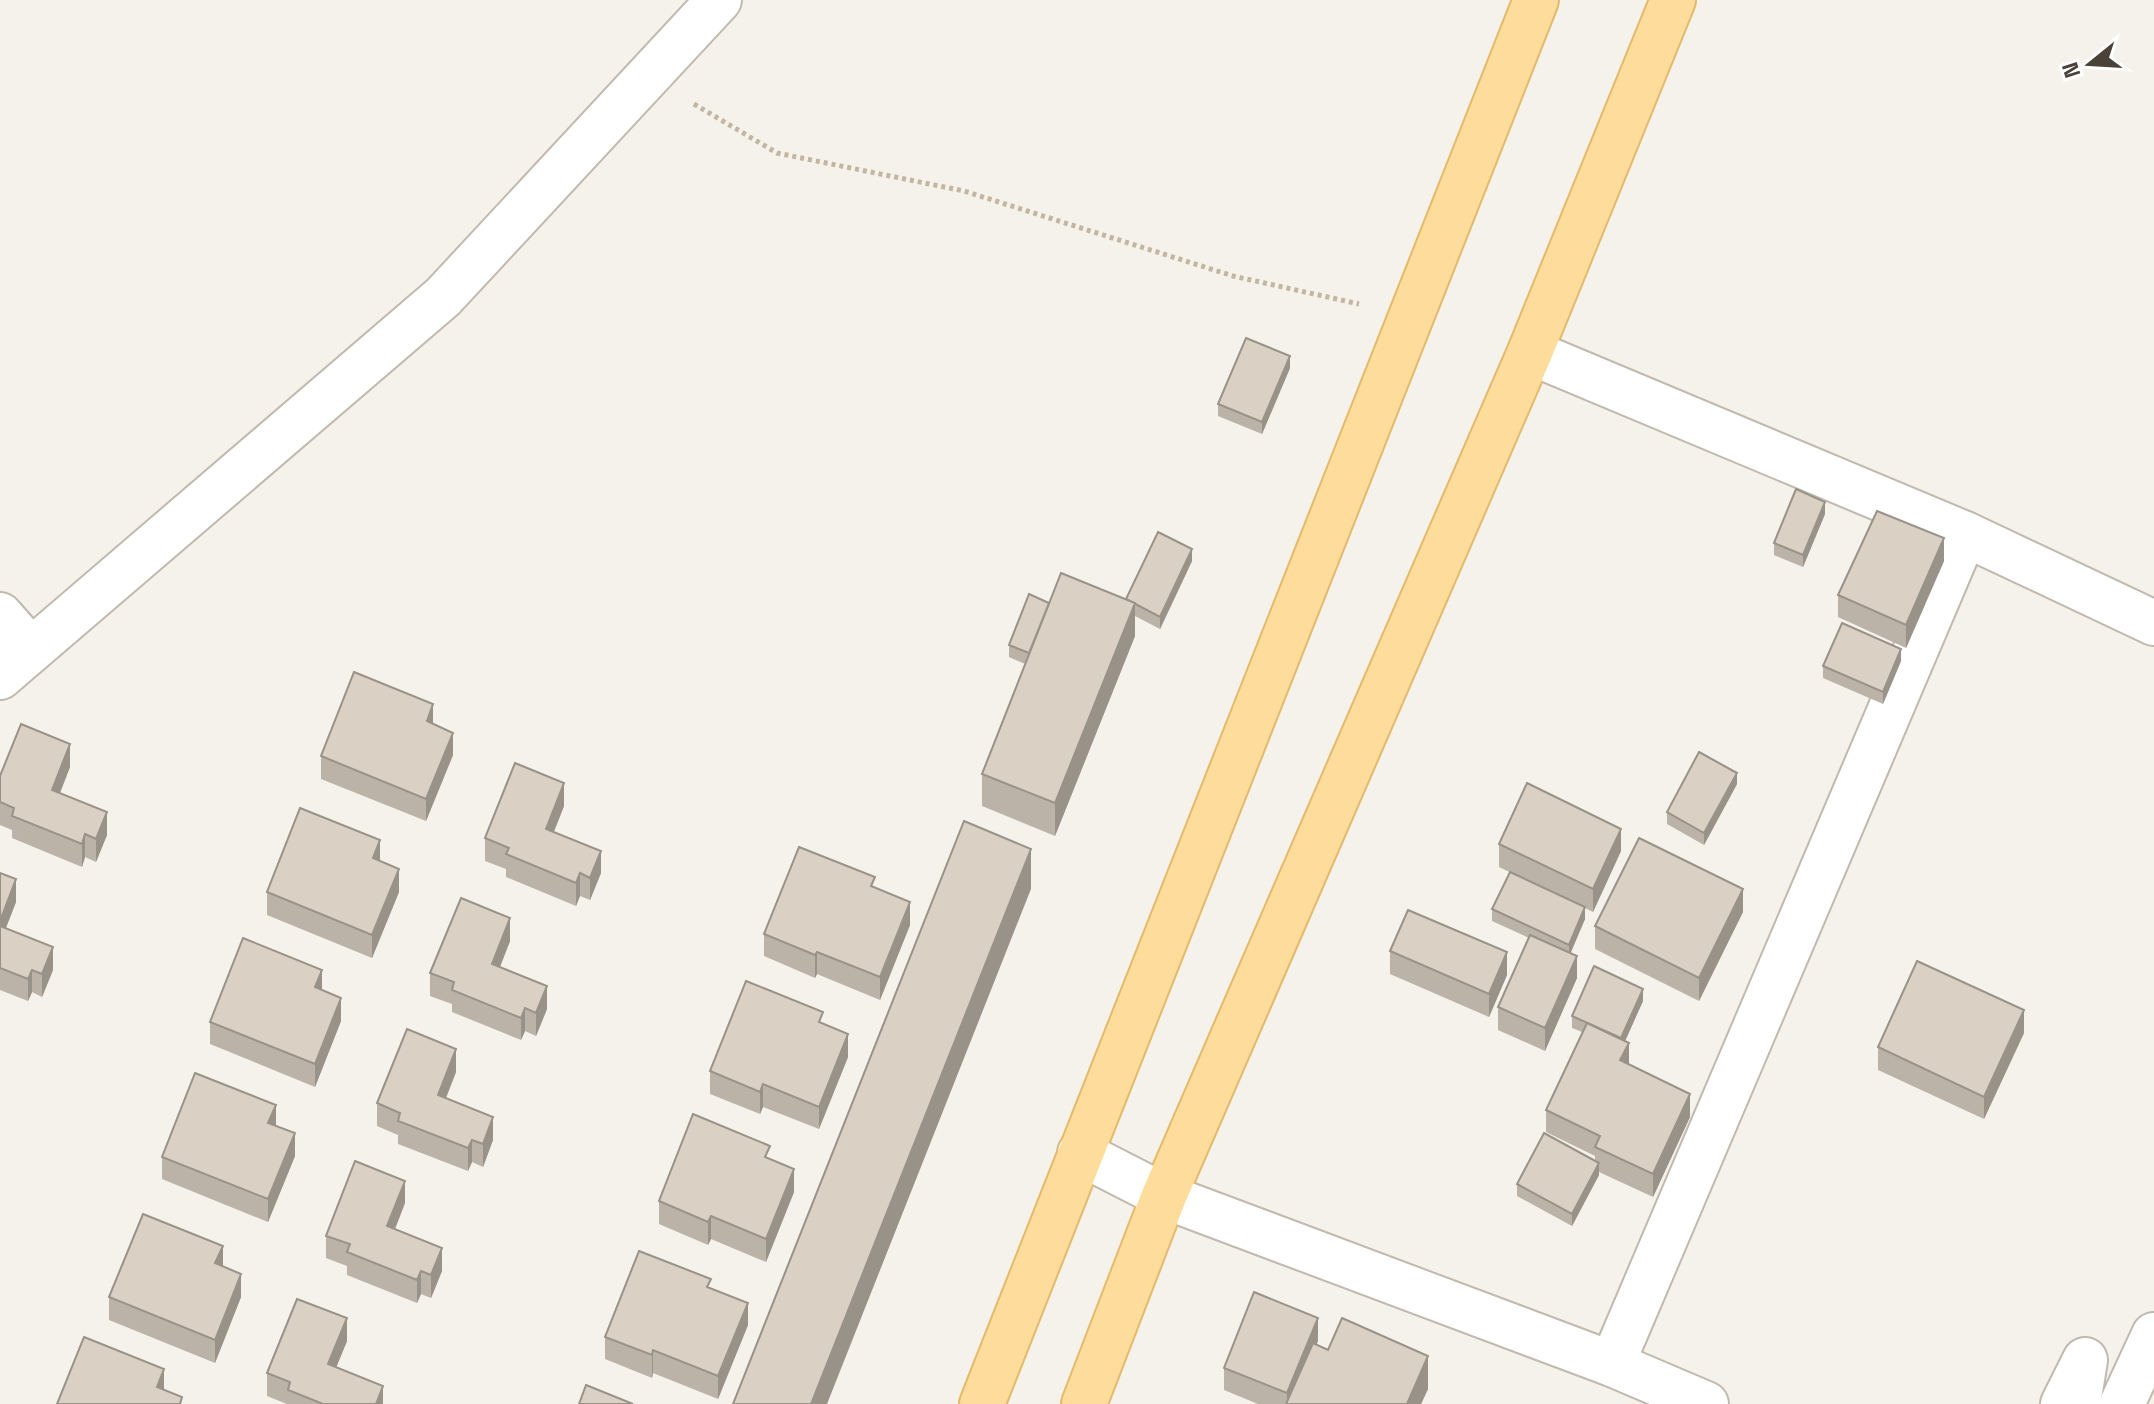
<svg xmlns="http://www.w3.org/2000/svg" width="2154" height="1404" viewBox="0 0 2154 1404" font-family="'Space Grotesk',sans-serif">
  <style>
    .lines { fill: none; stroke-linecap: round; stroke-linejoin: round }
    .minor-casing { stroke: #c1b9ad; stroke-width: 48 }
    .major-casing { stroke: #e4ba6a; stroke-width: 48 }
    .path { stroke: #c3b59f; stroke-width: 5; stroke-dasharray: 4 4; stroke-linecap: butt }
    .minor { stroke: #fff; stroke-width: 44 }
    .major { stroke: #fedd9c; stroke-width: 44 }
    .wall { fill: #bbb3a8 }
    .shaded-wall { fill: #999288 }
    .building { fill: #dad0c3; stroke: #999288; stroke-width: 2 }
  </style>
  <rect width="100%" height="100%" fill="#f5f2eb"/>
  <g class="lines">
    <defs>
      <g id="minor">
        <polyline points="1530,352 1965,534 2154,623"/>
        <polyline points="0,615 31,650"/>
        <polyline points="0,677 443,297 719,0"/>
        <polyline points="1080,1153 1164,1196 1612,1364 1706,1404"/>
        <polyline points="1612,1364 1965,534"/>
        <polyline points="2063,1404 2085,1360 2078,1404"/>
        <polyline points="2122,1404 2154,1335"/>
      </g>
      <g id="major">
        <polyline points="982,1404 1536,0"/>
        <polyline points="1084,1404 1164,1196 1530,352 1673,0"/>
      </g>
    </defs>
    <use href="#minor" class="minor-casing"/>
    <use href="#major" class="major-casing"/>
    <polyline class="path" points="694,104 777,153 964,191 1233,276 1359,304"/>
    <use href="#minor" class="minor"/>
    <use href="#major" class="major"/>
  </g>
  <g class="wall">
    <polygon points="1290,368 1262,434 1218,416 1218,404"/>
    <polygon points="1825,514 1803,567 1774,555 1774,543"/>
    <polygon points="1192,561 1160,629 1135,616 1135,636 1055,836 982,806 982,774 1025,664 1009,657 1009,645 1049,603 1126,599"/>
    <polygon points="1944,561 1906,648 1838,617 1838,595"/>
    <polygon points="1901,661 1883,704 1823,678 1823,666"/>
    <polygon points="433,724 453,755 426,821 321,779 321,756"/>
    <polygon points="70,767 60,793 107,835 96,862 85,857 82,867 12,838 12,830 0,825 0,776"/>
    <polygon points="1737,784 1704,845 1667,824 1667,812"/>
    <polygon points="564,806 554,832 601,873 590,900 580,896 576,906 506,877 506,869 485,861 485,838"/>
    <polygon points="1499,844 1621,851 1593,912 1585,908 1585,919 1570,953 1577,978 1545,1051 1498,1030 1498,1007 1529,938 1492,921 1492,909 1524,879 1499,867"/>
    <polygon points="380,861 399,892 372,958 267,915 267,892"/>
    <polygon points="0,873 16,902 6,928 53,970 42,997 32,992 28,1001 0,990"/>
    <polygon points="875,888 910,925 880,1000 817,974 815,978 764,956 764,934"/>
    <polygon points="1743,912 1699,1001 1595,949 1595,926"/>
    <polygon points="510,941 500,967 547,1009 536,1036 525,1031 521,1040 452,1012 452,1004 430,996 430,973"/>
    <polygon points="1390,951 1507,975 1489,1017 1390,974"/>
    <polygon points="1643,1001 1625,1041 1629,1064 1690,1117 1653,1197 1599,1172 1599,1175 1572,1226 1517,1196 1517,1184 1595,1161 1595,1156 1546,1132 1546,1110 1582,1032 1572,1028 1572,1016"/>
    <polygon points="341,1021 315,1087 210,1044 210,1022"/>
    <polygon points="823,1024 848,1057 819,1129 763,1107 760,1114 710,1094 710,1071"/>
    <polygon points="2024,1033 1984,1119 1878,1070 1878,1047"/>
    <polygon points="456,1072 446,1098 493,1140 483,1167 472,1162 468,1171 398,1144 398,1135 377,1126 377,1103"/>
    <polygon points="276,1126 295,1156 268,1222 162,1179 162,1157"/>
    <polygon points="770,1159 794,1192 766,1262 711,1239 708,1245 659,1224 659,1201"/>
    <polygon points="405,1203 395,1229 442,1271 431,1298 421,1294 417,1303 347,1275 347,1266 326,1258 326,1236"/>
    <polygon points="223,1266 241,1297 215,1363 109,1320 109,1297"/>
    <polygon points="711,1288 748,1325 718,1399 653,1373 652,1378 605,1359 605,1337"/>
    <polygon points="347,1341 336,1368 383,1404 287,1404 267,1396 267,1373"/>
    <polygon points="1318,1341 1316,1344 1428,1389 1421,1404 1258,1404 1224,1390 1224,1368"/>
  </g>
  <g class="shaded-wall">
    <polygon points="1290,356 1290,368 1262,434 1262,422"/>
    <polygon points="1825,502 1825,514 1803,567 1803,555"/>
    <polygon points="1944,538 1944,561 1906,648 1906,625"/>
    <polygon points="1192,549 1192,561 1160,629 1160,617"/>
    <polygon points="1135,603 1135,636 1055,836 1055,803"/>
    <polygon points="1901,649 1901,661 1883,704 1883,692"/>
    <polygon points="433,704 433,727 427,721"/>
    <polygon points="453,733 453,755 426,821 426,799"/>
    <polygon points="70,744 70,767 52,813 52,790"/>
    <polygon points="1737,773 1737,784 1704,845 1704,833"/>
    <polygon points="564,783 564,806 546,851 546,829"/>
    <polygon points="107,812 107,835 96,862 96,839"/>
    <polygon points="1621,829 1621,851 1593,912 1593,889"/>
    <polygon points="85,834 85,857 82,867 82,844"/>
    <polygon points="380,840 380,863 373,858"/>
    <polygon points="1031,849 1031,889 827,1404 811,1404"/>
    <polygon points="601,851 601,873 590,900 590,878"/>
    <polygon points="399,869 399,892 372,958 372,935"/>
    <polygon points="580,873 580,896 576,906 576,883"/>
    <polygon points="16,879 16,902 0,943 0,921"/>
    <polygon points="1743,889 1743,912 1699,1001 1699,978"/>
    <polygon points="910,902 910,925 880,1000 880,977"/>
    <polygon points="1585,907 1585,919 1569,957 1569,945"/>
    <polygon points="510,918 510,941 492,987 492,964"/>
    <polygon points="53,947 53,970 42,997 42,974"/>
    <polygon points="817,952 817,974 815,978 815,955"/>
    <polygon points="1507,952 1507,975 1489,1017 1489,994"/>
    <polygon points="1577,956 1577,978 1545,1051 1545,1028"/>
    <polygon points="32,970 32,992 28,1001 28,979"/>
    <polygon points="322,970 322,992 315,987"/>
    <polygon points="547,986 547,1009 536,1036 536,1013"/>
    <polygon points="1643,989 1643,1001 1621,1050 1621,1038"/>
    <polygon points="341,998 341,1021 315,1087 315,1064"/>
    <polygon points="525,1008 525,1031 521,1040 521,1018"/>
    <polygon points="2024,1010 2024,1033 1984,1119 1984,1097"/>
    <polygon points="848,1034 848,1057 819,1129 819,1107"/>
    <polygon points="1629,1043 1629,1066 1620,1060"/>
    <polygon points="456,1049 456,1072 438,1118 438,1095"/>
    <polygon points="763,1084 763,1107 760,1114 760,1092"/>
    <polygon points="1690,1094 1690,1117 1653,1197 1653,1174"/>
    <polygon points="276,1105 276,1128 268,1123"/>
    <polygon points="493,1117 493,1140 483,1167 483,1144"/>
    <polygon points="295,1133 295,1156 268,1222 268,1199"/>
    <polygon points="472,1140 472,1162 468,1171 468,1148"/>
    <polygon points="1599,1163 1599,1175 1572,1226 1572,1214"/>
    <polygon points="794,1169 794,1192 766,1262 766,1239"/>
    <polygon points="405,1181 405,1203 387,1249 387,1226"/>
    <polygon points="711,1216 711,1239 708,1245 708,1222"/>
    <polygon points="223,1246 223,1269 215,1263"/>
    <polygon points="442,1248 442,1271 431,1298 431,1275"/>
    <polygon points="421,1271 421,1294 417,1303 417,1280"/>
    <polygon points="241,1274 241,1297 215,1363 215,1340"/>
    <polygon points="748,1303 748,1325 718,1399 718,1376"/>
    <polygon points="347,1318 347,1341 328,1387 328,1364"/>
    <polygon points="1318,1318 1318,1341 1292,1404 1287,1404 1287,1393"/>
    <polygon points="653,1350 653,1373 652,1378 652,1355"/>
    <polygon points="1428,1356 1428,1389 1421,1404 1407,1404"/>
    <polygon points="164,1369 164,1392 157,1387"/>
    <polygon points="383,1386 383,1404 376,1404"/>
  </g>
  <g class="building">
    <polygon points="1246,338 1290,356 1262,422 1218,404"/>
    <polygon points="1796,489 1825,502 1803,555 1774,543"/>
    <polygon points="1877,511 1944,538 1906,625 1838,595"/>
    <polygon points="1158,532 1192,549 1160,617 1126,599"/>
    <polygon points="1061,573 1135,603 1055,803 982,774"/>
    <polygon points="1029,594 1049,603 1029,653 1009,645"/>
    <polygon points="1842,623 1901,649 1883,692 1823,666"/>
    <polygon points="354,672 433,704 427,721 453,733 426,799 321,756"/>
    <polygon points="21,724 70,744 52,790 107,812 96,839 85,834 82,844 12,816 14,808 0,802 0,776"/>
    <polygon points="1699,752 1737,773 1704,833 1667,812"/>
    <polygon points="515,763 564,783 546,829 601,851 590,878 580,873 576,883 506,854 509,848 485,838"/>
    <polygon points="1527,783 1621,829 1593,889 1499,844"/>
    <polygon points="300,808 380,840 373,858 399,869 372,935 267,892"/>
    <polygon points="964,821 1031,849 811,1404 733,1404"/>
    <polygon points="1639,838 1743,889 1699,978 1595,926"/>
    <polygon points="799,847 875,877 871,886 910,902 880,977 817,952 815,955 764,934"/>
    <polygon points="1510,872 1585,907 1569,945 1492,909"/>
    <polygon points="0,873 16,879 0,921"/>
    <polygon points="461,898 510,918 492,964 547,986 536,1013 525,1008 521,1018 452,990 454,982 430,973"/>
    <polygon points="1408,910 1507,952 1489,994 1390,951"/>
    <polygon points="0,926 53,947 42,974 32,970 28,979 0,968"/>
    <polygon points="1530,935 1577,956 1545,1028 1498,1007"/>
    <polygon points="243,938 322,970 315,987 341,998 315,1064 210,1022"/>
    <polygon points="1917,961 2024,1010 1984,1097 1878,1047"/>
    <polygon points="1594,966 1643,989 1621,1038 1572,1016"/>
    <polygon points="746,981 823,1012 819,1022 848,1034 819,1107 763,1084 760,1092 710,1071"/>
    <polygon points="1587,1023 1629,1043 1620,1060 1690,1094 1653,1174 1595,1147 1600,1136 1546,1110"/>
    <polygon points="407,1029 456,1049 438,1095 493,1117 483,1144 472,1140 468,1148 398,1121 400,1113 377,1103"/>
    <polygon points="195,1073 276,1105 268,1123 295,1133 268,1199 162,1157"/>
    <polygon points="693,1114 770,1146 765,1157 794,1169 766,1239 711,1216 708,1222 659,1201"/>
    <polygon points="1544,1133 1599,1163 1572,1214 1517,1184"/>
    <polygon points="355,1161 405,1181 387,1226 442,1248 431,1275 421,1271 417,1280 347,1252 350,1244 326,1236"/>
    <polygon points="143,1214 223,1246 215,1263 241,1274 215,1340 109,1297"/>
    <polygon points="639,1251 711,1279 707,1287 748,1303 718,1376 653,1350 652,1355 605,1337"/>
    <polygon points="1254,1292 1318,1318 1287,1393 1224,1368"/>
    <polygon points="297,1299 347,1318 328,1364 383,1386 376,1404 323,1404 288,1390 290,1382 267,1373"/>
    <polygon points="1342,1318 1428,1356 1407,1404 1286,1404 1313,1343 1328,1350"/>
    <polygon points="84,1337 164,1369 157,1387 182,1397 180,1404 57,1404"/>
    <polygon points="586,1385 633,1404 579,1404"/>
  </g>
  <g transform="translate(2090 64) rotate(252)" stroke="#ffffff" stroke-width="6" paint-order="stroke">
  <path d="M0-6L14 30L0 20L-14 30Z" fill="#4a4239"/>
  <text y="-12" font-size="22" font-weight="bold" text-anchor="middle" fill="#4a4239">N</text>
  </g>
</svg>
